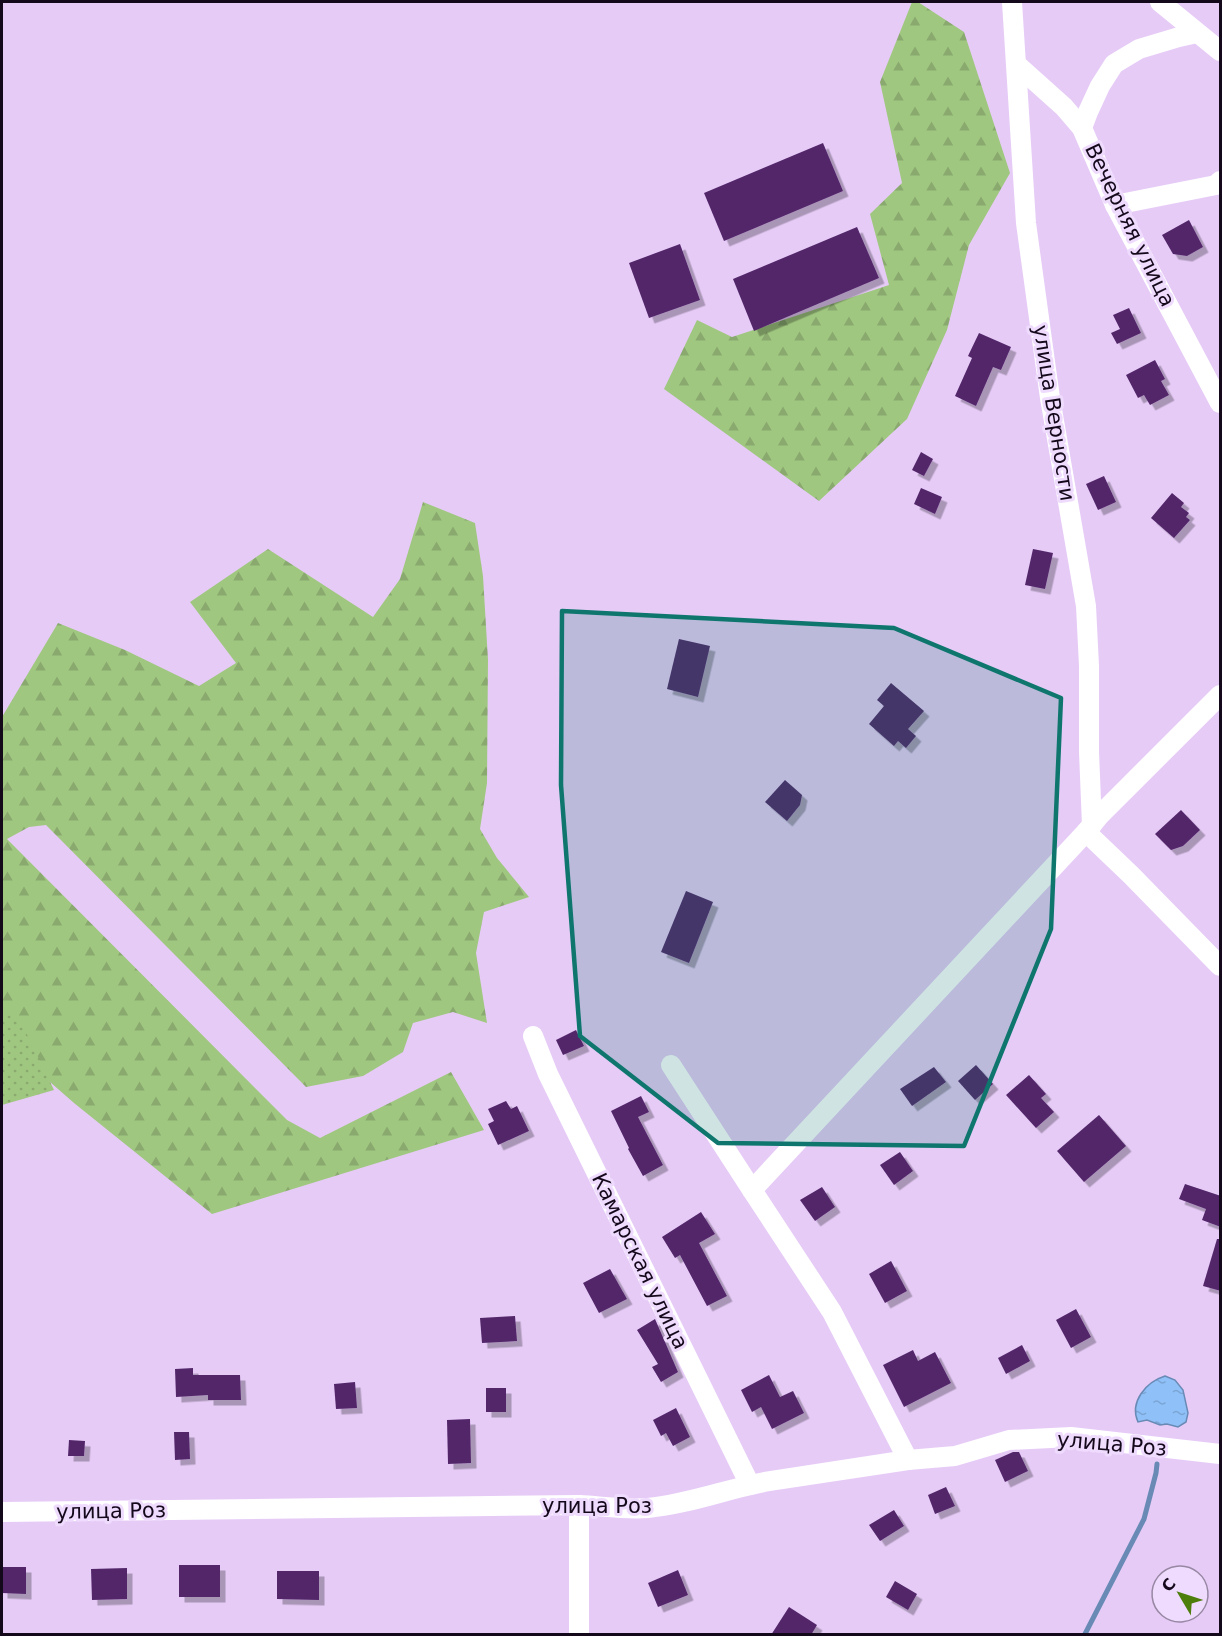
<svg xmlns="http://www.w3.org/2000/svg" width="1222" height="1636" viewBox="0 0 1222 1636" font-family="'DejaVu Sans',sans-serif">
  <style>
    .forest { fill: url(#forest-firs) }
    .park { fill: url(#park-dots) }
    .water { fill: url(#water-ripples); stroke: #6a8ab6; stroke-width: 1.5 }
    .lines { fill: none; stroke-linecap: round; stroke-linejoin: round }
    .stream { stroke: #6a8ab6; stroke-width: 5 }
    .building { fill: #53276b; filter: url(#shadow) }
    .street { stroke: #fff; stroke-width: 20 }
    .marked { fill: #0f766e; fill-opacity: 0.2; stroke: #0f766e; stroke-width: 4.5; stroke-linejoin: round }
    .labels { text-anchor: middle; stroke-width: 6; stroke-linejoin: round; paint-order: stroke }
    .street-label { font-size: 21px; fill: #14081b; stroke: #efdbfd }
  </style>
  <defs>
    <pattern id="forest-firs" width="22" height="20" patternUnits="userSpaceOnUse" patternTransform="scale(1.5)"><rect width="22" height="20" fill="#a0c780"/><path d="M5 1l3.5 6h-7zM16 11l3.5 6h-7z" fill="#89a96e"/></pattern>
    <pattern id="park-dots" width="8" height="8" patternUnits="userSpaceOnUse" patternTransform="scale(1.5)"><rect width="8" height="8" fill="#a0c780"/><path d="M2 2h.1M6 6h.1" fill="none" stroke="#89a96e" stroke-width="1.8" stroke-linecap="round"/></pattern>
    <pattern id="water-ripples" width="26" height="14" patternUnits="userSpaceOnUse" patternTransform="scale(1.5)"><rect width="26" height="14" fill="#8fc1f8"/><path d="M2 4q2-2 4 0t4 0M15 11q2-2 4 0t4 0" fill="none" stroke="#7aa4d4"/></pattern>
    <filter id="shadow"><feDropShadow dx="5.5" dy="5.5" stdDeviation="0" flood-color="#0004"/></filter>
  </defs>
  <rect width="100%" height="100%" fill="#e6cbf7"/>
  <g class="forest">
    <polygon points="912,2 918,2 964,32 1010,173 969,245 947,330 907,419 819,501 664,389 697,320 732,337 889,285 870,214 902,183 880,82"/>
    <polygon points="423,502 475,523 483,576 488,660 487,783 480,829 497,858 529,897 484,912 476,953 487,1023 453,1012 413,1023 403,1052 363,1076 306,1087 46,825 29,827 7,839 287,1120 320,1138 451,1072 484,1130 212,1214 74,1103 2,1040 2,717 58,623 125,650 199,686 236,663 190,602 268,549 373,617 400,579"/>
  </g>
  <polygon class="park" points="2,1012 20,1020 54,1090 2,1105"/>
  <path class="water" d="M 1165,1376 L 1175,1380 L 1183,1390 L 1188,1413 L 1186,1422 L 1178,1427 L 1167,1424 L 1160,1425 L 1147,1420 L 1138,1422 C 1129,1402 1146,1382 1165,1376 Z"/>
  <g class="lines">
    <polyline class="stream" points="1085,1634 1144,1519 1156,1473 1157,1464"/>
  </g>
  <g class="building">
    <polygon points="823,143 843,191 724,241 704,193"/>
    <polygon points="1189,220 1203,247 1187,256 1173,254 1162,235"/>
    <polygon points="857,227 879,278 754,331 733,279"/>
    <polygon points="680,244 700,300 649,318 629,263"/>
    <polygon points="1129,308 1141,333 1117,344 1111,333 1120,329 1113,315"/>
    <polygon points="979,333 1011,347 1001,370 993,367 976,406 955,396 972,358 968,356"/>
    <polygon points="1155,360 1165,379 1161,381 1169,395 1150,405 1144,395 1138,398 1126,375"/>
    <polygon points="921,452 933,459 924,476 912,470"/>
    <polygon points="1104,476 1116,502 1098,510 1086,484"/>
    <polygon points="921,488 942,497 935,514 914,504"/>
    <polygon points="1172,493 1184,503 1181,507 1189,513 1186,517 1190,520 1174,538 1151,518"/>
    <polygon points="1033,549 1053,553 1045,589 1025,585"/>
    <polygon points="679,639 710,646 698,697 667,689"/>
    <polygon points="891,683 924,711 908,729 916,736 906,748 898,741 894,746 869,724 884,706 877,700"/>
    <polygon points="785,780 802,795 800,805 787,821 765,802"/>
    <polygon points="1181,810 1200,830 1183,846 1171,850 1155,834"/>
    <polygon points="686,891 713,902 689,963 661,952"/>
    <polygon points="576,1030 584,1046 563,1055 556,1040"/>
    <polygon points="976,1065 993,1084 975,1100 958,1081"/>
    <polygon points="934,1067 946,1082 912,1106 900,1089"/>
    <polygon points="1029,1075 1046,1094 1041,1098 1054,1112 1036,1128 1006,1095"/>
    <polygon points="641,1096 649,1112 638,1117 663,1165 643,1176 628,1149 629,1148 611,1111"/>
    <polygon points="506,1101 511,1109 517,1106 529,1131 498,1145 488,1124 494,1121 488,1109"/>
    <polygon points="1099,1115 1126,1146 1084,1182 1057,1151"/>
    <polygon points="900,1152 913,1171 894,1185 880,1165"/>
    <polygon points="1185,1184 1221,1196 1221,1227 1202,1220 1206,1209 1179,1199"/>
    <polygon points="822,1187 835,1207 815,1221 800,1200"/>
    <polygon points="701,1212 715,1234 699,1243 727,1296 707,1306 680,1255 675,1258 662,1237"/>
    <polygon points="1217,1239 1221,1239 1221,1291 1203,1286"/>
    <polygon points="891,1261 907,1291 885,1303 869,1274"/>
    <polygon points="610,1269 627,1299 599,1313 583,1283"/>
    <polygon points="1076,1309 1091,1337 1071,1348 1056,1320"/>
    <polygon points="515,1316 517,1341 482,1343 480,1318"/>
    <polygon points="655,1319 678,1372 661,1382 652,1367 658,1364 637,1330"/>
    <polygon points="1022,1345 1030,1361 1006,1374 998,1358"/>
    <polygon points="913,1350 918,1361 935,1352 951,1383 904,1407 883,1365"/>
    <polygon points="193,1368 193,1375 240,1375 241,1400 208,1400 208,1395 176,1397 175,1369"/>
    <polygon points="769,1375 780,1397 793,1391 804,1413 772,1429 761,1407 752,1412 741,1390"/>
    <polygon points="355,1382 357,1408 336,1409 334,1384"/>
    <rect x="486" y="1388" width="20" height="24"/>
    <polygon points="676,1408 690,1437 673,1446 666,1433 661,1436 653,1420"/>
    <polygon points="470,1419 471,1463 448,1464 447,1420"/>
    <polygon points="174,1432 189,1432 190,1459 175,1460"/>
    <polygon points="69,1440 85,1441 84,1456 68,1456"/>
    <polygon points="1013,1452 1019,1452 1028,1471 1005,1482 995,1460"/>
    <polygon points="946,1487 955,1506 935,1514 928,1495"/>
    <polygon points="894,1510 904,1526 880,1541 869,1525"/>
    <rect x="179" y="1565" width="41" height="32"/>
    <polygon points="2,1567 26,1567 26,1594 2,1593"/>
    <polygon points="127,1568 127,1599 92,1600 91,1569"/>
    <polygon points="678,1570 688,1595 658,1607 648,1583"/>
    <polygon points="277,1571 319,1571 319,1600 277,1599"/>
    <polygon points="895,1581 917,1594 908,1610 886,1597"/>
    <polygon points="789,1607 817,1625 811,1635 771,1635"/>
  </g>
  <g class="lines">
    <g class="street">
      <polyline points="1012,2 1026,223 1050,398 1086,606 1089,666 1089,752 1092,825"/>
      <polyline points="1160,2 1220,51"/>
      <polyline points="1016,64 1064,107 1082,128 1115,205 1220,403"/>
      <polyline points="1082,128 1088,112 1100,86 1114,64 1139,49 1179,37 1197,33"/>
      <polyline points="1115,205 1216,185 1220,181"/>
      <polyline points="1086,832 1131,875 1220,966"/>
      <polyline points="533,1036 548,1074 750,1485"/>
      <polyline points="671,1065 752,1190"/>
      <polyline points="908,1460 832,1312 752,1190 1086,832 1100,815 1220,695"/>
      <path d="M 2,1512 L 579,1505 C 601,1506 627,1510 648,1508 C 690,1504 729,1488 770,1481 L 908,1460 L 955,1456 L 1009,1440 L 1071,1437 L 1220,1454"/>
      <polyline points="579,1634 579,1505"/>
    </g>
  </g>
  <path class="marked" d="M 562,611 L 894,628 L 1061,698 L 1051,929 L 964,1146 L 718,1143 L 580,1036 L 561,785 Z"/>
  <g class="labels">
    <g class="street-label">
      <text transform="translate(1130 225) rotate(64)" y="7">Вечерняя улица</text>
      <text transform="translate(1054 413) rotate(81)" y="7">улица Верности</text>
      <text transform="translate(640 1261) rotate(64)" y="7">Камарская улица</text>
      <text transform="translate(1112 1444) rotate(5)" y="7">улица Роз</text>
      <text x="597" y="1513">улица Роз</text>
      <text transform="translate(111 1511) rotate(-1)" y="7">улица Роз</text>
    </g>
  </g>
  <rect width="1222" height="1636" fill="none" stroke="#14081b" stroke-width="6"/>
  <g transform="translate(1180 1594) rotate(309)"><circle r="28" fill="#efdbfd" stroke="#9787a3" stroke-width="1.5"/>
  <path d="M0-4.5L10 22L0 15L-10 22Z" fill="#4d7d0a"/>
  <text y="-9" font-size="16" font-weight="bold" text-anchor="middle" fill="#14081b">С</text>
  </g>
</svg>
